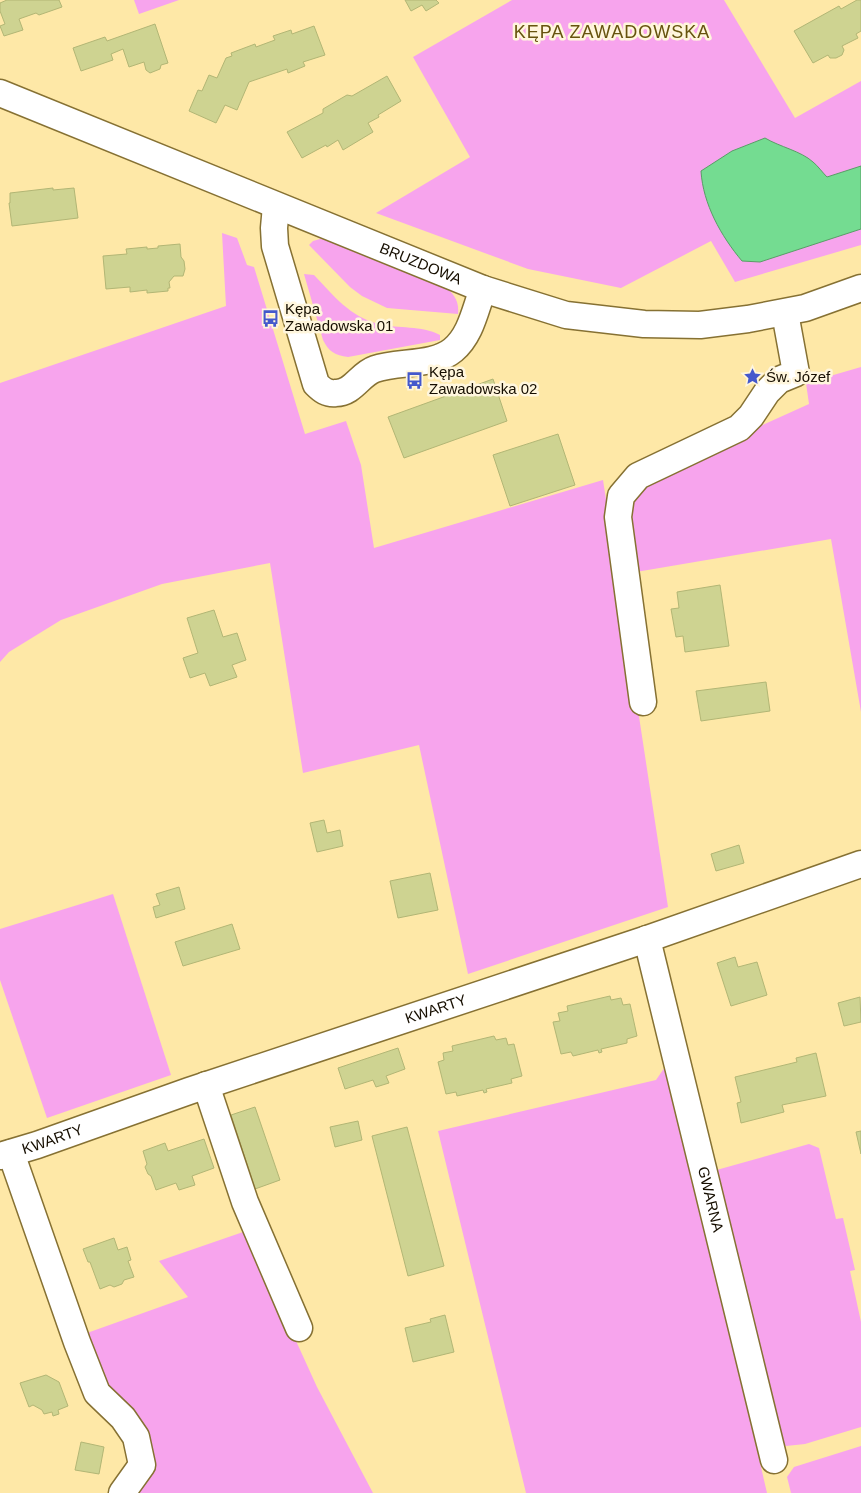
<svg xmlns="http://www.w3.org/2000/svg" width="861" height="1493" viewBox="0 0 861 1493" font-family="Helvetica,sans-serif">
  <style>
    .green { fill: #f7a4ed }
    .water { fill: #74dc91; stroke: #589e66 }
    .building { fill: #ced391; stroke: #b2b675 }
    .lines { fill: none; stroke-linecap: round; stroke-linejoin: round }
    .minor-casing { stroke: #867133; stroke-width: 29 }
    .minor { stroke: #fff; stroke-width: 26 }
    .labels { text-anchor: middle; stroke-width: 5; stroke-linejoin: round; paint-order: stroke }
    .street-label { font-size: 15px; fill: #160e00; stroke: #fff6dd }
    .poi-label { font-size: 15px; fill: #160e00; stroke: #fff6dd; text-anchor: start }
    .quarter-label { font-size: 18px; letter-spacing: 1px; fill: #67530e; stroke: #fff6dd }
  </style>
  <rect width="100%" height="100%" fill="#fee8a7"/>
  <g class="green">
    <polygon points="134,0 179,0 139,14"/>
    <polygon points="512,0 724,0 795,118 861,81 861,245 735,282 711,241 621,288 528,269 376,213 470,157 413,57"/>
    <polygon points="222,233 237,238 247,265 254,267 305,434 346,421 361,465 374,548 603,480 668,907 468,974 419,745 303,773 270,563 162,584 61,620 9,652 0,662 0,383 226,306"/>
    <path d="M 320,239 L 330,240 L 448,289 C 456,297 459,303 458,314 L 387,308 L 362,296 L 350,287 L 309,245 L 313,241 Z"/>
    <path d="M 304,274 L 314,275 C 333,295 350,317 379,324 C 399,329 421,325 440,335 L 440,340 L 348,357 C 335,355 329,352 323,340 Z"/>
    <polygon points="861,367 861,712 831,539 636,572 628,518 638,490 655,474 809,404 806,383"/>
    <polygon points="113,894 171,1075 47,1118 0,980 0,929"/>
    <polygon points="665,1067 697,1192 767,1493 526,1493 438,1131 656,1080"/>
    <polygon points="809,1144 819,1148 836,1219 843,1218 855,1270 850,1271 861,1322 861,1427 805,1444 786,1446 774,1432 713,1171"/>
    <polygon points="246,1231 317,1387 373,1493 139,1493 138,1490 153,1466 109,1396 87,1333 188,1297 159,1261"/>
    <polygon points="861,1446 861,1493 791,1493 787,1477 794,1467"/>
  </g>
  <path class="water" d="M 765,138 C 780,147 801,151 813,162 C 818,166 822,172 827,177 L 861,166 L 861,229 L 760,262 L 742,261 C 721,236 703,204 701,171 L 732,151 Z"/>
  <g class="building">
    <polygon points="7,0 59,0 62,7 39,15 36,13 19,19 23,30 4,36 0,26 5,24 0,11 0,3"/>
    <polygon points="405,0 436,0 439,3 426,11 422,5 411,11"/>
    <polygon points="857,0 861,0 861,31 856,34 858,38 842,46 844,50 842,55 836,58 830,58 828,55 813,63 794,31 839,6 841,9"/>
    <polygon points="155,24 168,63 161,65 160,69 150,73 146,70 144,62 129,67 123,49 111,54 113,60 81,71 73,48 105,37 107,41"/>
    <polygon points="314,26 325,55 303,62 305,66 288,73 287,69 249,82 237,110 225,105 216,123 189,111 198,90 202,91 209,75 217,78 226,58 232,56 231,53 255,44 256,47 275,40 273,36 291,30 292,34"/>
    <polygon points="387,76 401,101 378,115 379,117 368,123 373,132 343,150 338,140 327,147 326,145 302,158 287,132 323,113 323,109 347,95 352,96"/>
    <polygon points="53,188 53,190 74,188 78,218 12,226 9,203 10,203 10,193"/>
    <polygon points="180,244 181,257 184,261 185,269 183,276 174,276 169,282 170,288 168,288 168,291 147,293 147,290 130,292 130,287 106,289 103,256 127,254 126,249 147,247 147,249 158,248 158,246"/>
    <polygon points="493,379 507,421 404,458 388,417"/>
    <polygon points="558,434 575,485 510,506 493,455"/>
    <polygon points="720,585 729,646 685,652 683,636 676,637 671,609 679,608 677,592"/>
    <polygon points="214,610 223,637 237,633 246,660 232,665 237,677 210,686 205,673 190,678 183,658 198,653 187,618"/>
    <polygon points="766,682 770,711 701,721 696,691"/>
    <polygon points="324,820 327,833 340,830 343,846 317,852 310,823"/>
    <polygon points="739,845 744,863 716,871 711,854"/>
    <polygon points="430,873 438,910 398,918 390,881"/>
    <polygon points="179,887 185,909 156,918 153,907 160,905 156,894"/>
    <polygon points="232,924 240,949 183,966 175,942"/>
    <polygon points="735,957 738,967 757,962 767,995 731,1006 717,963"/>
    <polygon points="610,996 611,1000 621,998 623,1005 630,1004 637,1036 627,1039 627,1043 601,1049 602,1052 599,1053 598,1050 573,1056 571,1052 561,1054 553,1022 560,1021 558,1013 568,1011 567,1006"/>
    <polygon points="860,997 861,1022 844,1026 838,1003"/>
    <polygon points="494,1036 496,1040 506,1038 508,1045 514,1044 522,1076 511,1079 512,1083 486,1089 487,1092 484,1093 483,1090 457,1096 456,1092 446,1094 438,1062 444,1060 443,1053 453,1051 452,1046"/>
    <polygon points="398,1048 405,1069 386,1076 389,1083 376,1087 373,1080 345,1089 338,1068"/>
    <polygon points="816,1053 826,1096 782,1105 784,1112 741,1123 737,1103 741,1102 735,1077 797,1062 796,1058"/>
    <polygon points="255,1107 280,1180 255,1189 231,1115"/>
    <polygon points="358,1121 362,1140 335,1147 330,1127"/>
    <polygon points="407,1127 444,1266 408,1276 372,1136"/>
    <polygon points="861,1131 861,1154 856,1132"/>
    <polygon points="204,1139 214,1168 192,1176 195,1185 179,1190 176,1183 156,1190 151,1176 148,1174 145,1167 147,1164 143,1151 165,1143 168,1151"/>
    <polygon points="114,1238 118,1250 127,1247 131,1260 128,1261 134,1277 124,1280 122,1284 114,1287 110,1285 100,1289 90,1262 88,1262 83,1249"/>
    <polygon points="445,1315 454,1352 413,1362 405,1328 431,1322 430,1319"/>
    <polygon points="46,1375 59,1382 68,1406 58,1410 59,1414 53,1416 52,1412 44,1414 42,1410 33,1405 29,1407 20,1383"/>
    <polygon points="81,1442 104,1447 99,1474 75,1470"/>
  </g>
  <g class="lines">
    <defs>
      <g id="minor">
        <path id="s1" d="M 0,93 L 483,289 L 566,315 L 644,324 L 700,325 L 748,319 L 805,308 L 861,288"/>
        <path d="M 276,206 L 274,228 L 275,246 L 316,384 C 322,390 327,394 336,393 C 353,393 360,374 375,369 C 398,361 434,366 453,350 C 471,335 475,310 483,289"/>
        <polyline points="643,702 618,517 621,496 638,476 739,428 751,416 767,392 779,380 796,373 785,313"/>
        <path id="s2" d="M 647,939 L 774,1460"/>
        <polyline points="206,1085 245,1202 299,1328"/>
        <polyline points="11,1153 77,1342 97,1393 123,1418 136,1437 142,1465 122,1493"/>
        <path id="s3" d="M 0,1156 L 37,1145 L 189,1091 L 647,939 L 861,864"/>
      </g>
    </defs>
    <use href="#minor" class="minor-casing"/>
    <use href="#minor" class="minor"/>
  </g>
  <defs>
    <symbol id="bus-bare" viewBox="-9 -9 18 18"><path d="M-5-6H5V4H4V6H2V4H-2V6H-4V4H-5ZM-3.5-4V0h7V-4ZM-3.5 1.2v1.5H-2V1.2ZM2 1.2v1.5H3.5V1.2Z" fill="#4458cc" stroke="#fff6dd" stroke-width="2.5" paint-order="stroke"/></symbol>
    <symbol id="sight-bare" viewBox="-9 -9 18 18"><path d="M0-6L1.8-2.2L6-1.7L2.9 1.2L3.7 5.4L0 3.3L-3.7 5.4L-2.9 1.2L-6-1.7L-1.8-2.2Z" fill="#4458cc" stroke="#fff6dd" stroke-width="2.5" paint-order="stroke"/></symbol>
  </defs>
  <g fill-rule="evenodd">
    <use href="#bus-bare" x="258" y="306" width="25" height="25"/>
    <use href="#sight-bare" x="740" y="364" width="25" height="25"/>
    <use href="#bus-bare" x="402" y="368" width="25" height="25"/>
  </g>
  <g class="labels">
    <g class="street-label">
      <text dy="5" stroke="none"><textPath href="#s1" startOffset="454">BRUZDOWA</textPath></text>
      <text dy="5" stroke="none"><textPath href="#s3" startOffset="460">KWARTY</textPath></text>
      <text dy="5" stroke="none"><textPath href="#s3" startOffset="55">KWARTY</textPath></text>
      <text dy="5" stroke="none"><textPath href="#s2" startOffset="268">GWARNA</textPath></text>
    </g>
    <g class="poi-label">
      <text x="285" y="314">Kępa<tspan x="285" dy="17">Zawadowska 01</tspan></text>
      <text x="429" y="377">Kępa<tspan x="429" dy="17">Zawadowska 02</tspan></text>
      <text x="766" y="382">Św. Józef</text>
    </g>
    <g class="quarter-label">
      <text x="612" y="38">KĘPA ZAWADOWSKA</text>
    </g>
  </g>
</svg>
